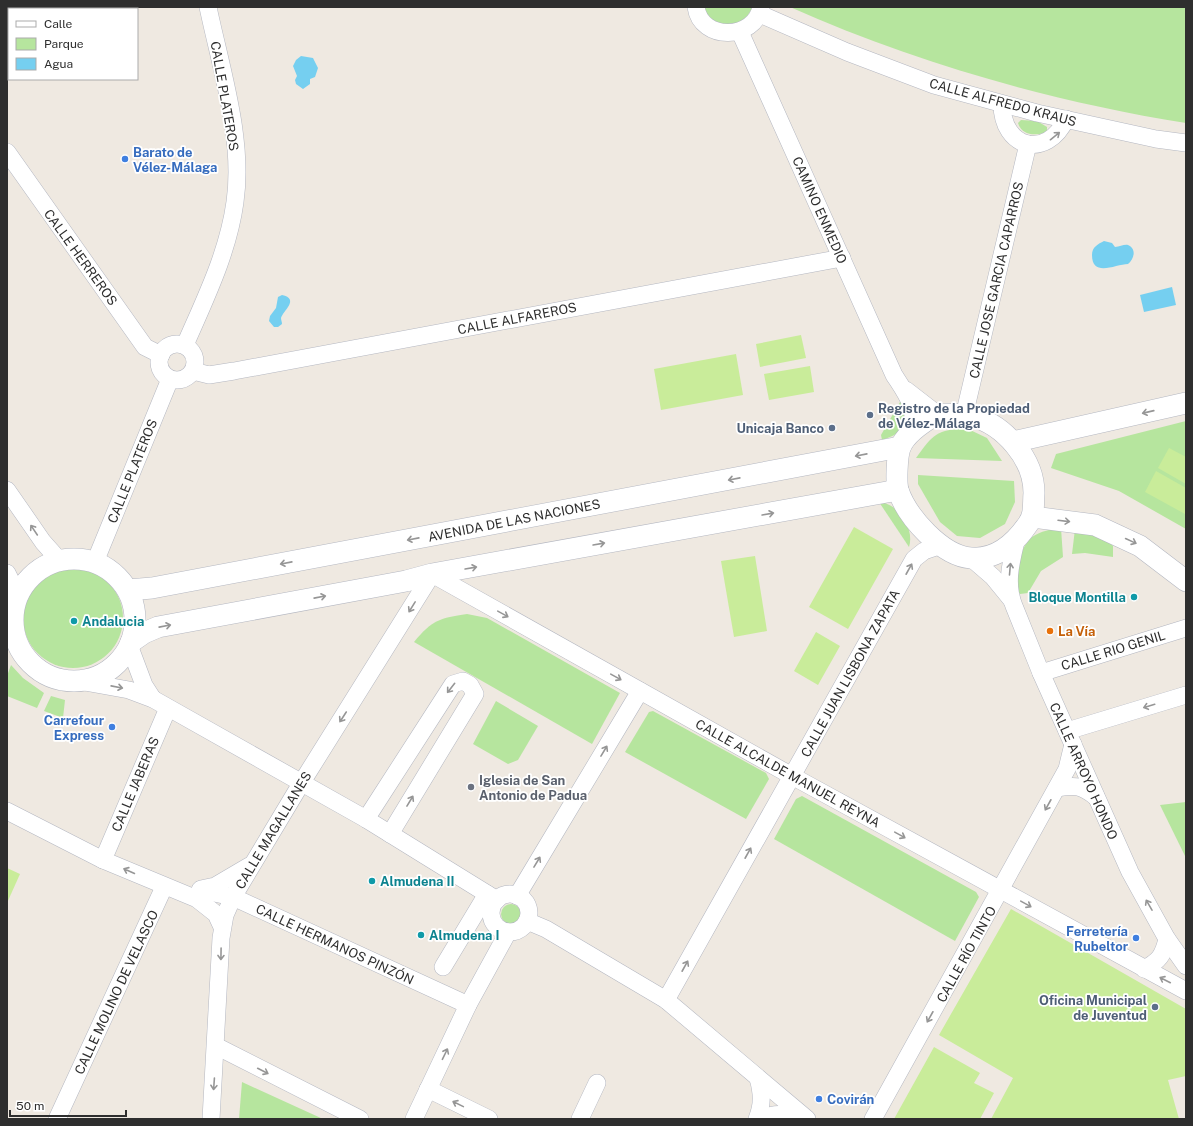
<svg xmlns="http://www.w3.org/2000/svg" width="1193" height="1126" viewBox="0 0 1193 1126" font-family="'Public Sans',sans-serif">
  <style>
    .green { fill: #b6e59e }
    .pitch { fill: #c9ec9a }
    .water { fill: #75cff0 }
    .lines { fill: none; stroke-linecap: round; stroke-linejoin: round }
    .minor-casing { stroke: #b4b7c1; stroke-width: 18 }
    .tertiary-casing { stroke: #b4b7c1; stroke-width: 22 }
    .minor { stroke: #fff; stroke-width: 17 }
    .tertiary { stroke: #fff; stroke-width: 21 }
    .oneway { stroke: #969696 }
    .shop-dot { fill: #3f7fe0; stroke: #fff; stroke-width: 1.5 }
    .service-dot { fill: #5c6f8a; stroke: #fff; stroke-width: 1.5 }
    .culture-dot { fill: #0f9aa8; stroke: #fff; stroke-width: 1.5 }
    .food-dot { fill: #e8710a; stroke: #fff; stroke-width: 1.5 }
    .worship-dot { fill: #6b7280; stroke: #fff; stroke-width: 1.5 }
    .labels { text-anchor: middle; stroke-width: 3.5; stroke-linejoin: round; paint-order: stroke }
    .street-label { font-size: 13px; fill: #2e2e2e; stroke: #fff }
    .shop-label { font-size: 13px; font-weight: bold; fill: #366cbe; stroke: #fff; text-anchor: start }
    .service-label { font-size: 13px; font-weight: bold; fill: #4e5e75; stroke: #fff; text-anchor: end }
    .culture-label { font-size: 13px; font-weight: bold; fill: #0d838f; stroke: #fff; text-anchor: start }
    .food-label { font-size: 13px; font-weight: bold; fill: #c56008; stroke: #fff; text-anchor: start }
    .worship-label { font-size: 13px; font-weight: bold; fill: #5b616d; stroke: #fff; text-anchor: start }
  </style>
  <rect width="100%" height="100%" fill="#efe9e1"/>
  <g class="green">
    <polygon points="702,7 753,7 746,18 731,26 714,23"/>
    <path d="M 790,7 L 1186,7 L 1186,123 C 1050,101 916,63 790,7 Z"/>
    <path d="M 1021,120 L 1037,121 L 1047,127 L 1047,132 C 1036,136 1022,136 1018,123 Z"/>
    <path d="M 903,401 C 908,424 906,432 882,440 L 881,435 L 900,402 Z"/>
    <polygon points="1186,421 1186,529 1119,491 1051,468 1056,454"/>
    <path d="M 966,428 L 987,438 L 1002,461 L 916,458 C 933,434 937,430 966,428 Z"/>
    <polygon points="918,475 1014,481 1015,502 1005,524 980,538 957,536 940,522 918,484"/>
    <path d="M 879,502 C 898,503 915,529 909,547 Z"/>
    <path d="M 1061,528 L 1063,557 L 1041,571 L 1028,593 L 1020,594 C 1008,582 1020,547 1032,537 C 1041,531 1051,529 1061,528 Z"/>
    <polygon points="1075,529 1086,531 1110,542 1113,546 1113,557 1085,553 1072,554"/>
    <circle cx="73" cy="618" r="50"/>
    <path d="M 467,614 L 487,618 L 620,693 L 592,744 L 414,642 C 432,620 440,618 467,614 Z"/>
    <polygon points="11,665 23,678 44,693 37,708 7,696 7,676"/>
    <polygon points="51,696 65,700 63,718 44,711"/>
    <polygon points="496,701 538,726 518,760 508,764 473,744"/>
    <polygon points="653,711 766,773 769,779 746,819 625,752 649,712"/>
    <polygon points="802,796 976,892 979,897 955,941 774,839 796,799"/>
    <polygon points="1186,802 1186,858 1160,805"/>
    <circle cx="511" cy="914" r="10"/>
    <polygon points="242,1082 323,1119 239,1119"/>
  </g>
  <g class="pitch">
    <polygon points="801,335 806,358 760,367 756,344"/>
    <polygon points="736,354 743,395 661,410 654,369"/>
    <polygon points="810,366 814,392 769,400 764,374"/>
    <polygon points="1169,448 1186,457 1186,484 1158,468"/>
    <polygon points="1156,471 1186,488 1185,514 1145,492"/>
    <polygon points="854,527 893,549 848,629 809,607"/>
    <polygon points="755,556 767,631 734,637 721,561"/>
    <polygon points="816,632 840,646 818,685 794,671"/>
    <polygon points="7,868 20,874 7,903"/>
    <polygon points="1011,909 1186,1009 1186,1076 1168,1080 1179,1119 991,1119 1013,1078 939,1035"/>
    <polygon points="934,1047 980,1073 974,1083 994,1093 980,1119 894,1119"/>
  </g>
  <g class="water">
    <polygon points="301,56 313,58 318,68 315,77 310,79 310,84 303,89 296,84 295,80 297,76 293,66 296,60"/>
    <path d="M 1104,241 L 1112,243 L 1115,247 C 1120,247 1124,244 1128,245 C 1137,249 1134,259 1128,264 C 1116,264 1092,278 1092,255 C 1092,247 1098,244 1104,241 Z"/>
    <polygon points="1172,287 1176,305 1144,312 1140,295"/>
    <path d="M 282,295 C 300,299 283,311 281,318 C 281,320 282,322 282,324 L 278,327 L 274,327 L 269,321 L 270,316 L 276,308 L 278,297 Z"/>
  </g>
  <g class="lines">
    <defs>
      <g id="minor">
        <path d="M 696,7 C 701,42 755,40 761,7"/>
        <polyline points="760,14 847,52 934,85 1037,113 1156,139 1186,143"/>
        <path d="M 740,32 L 894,375 C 907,395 917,407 912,432"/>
        <path d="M 1002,104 C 1002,149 1047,160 1066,119"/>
        <polyline points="7,152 145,347 161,355"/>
        <circle cx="177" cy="362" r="18"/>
        <path d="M 185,345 C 205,299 228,253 235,202 C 244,139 221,69 208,7"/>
        <polyline points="193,371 209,375 234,371 842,258"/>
        <polyline points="906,390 937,414"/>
        <polyline points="964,416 1028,144"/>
        <polyline points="7,490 43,542 59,560"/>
        <path d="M 1016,541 C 1011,562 1005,584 1014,606 L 1041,673 L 1130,872 L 1167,939 L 1186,966"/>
        <polyline points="971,558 993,577 1011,599"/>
        <polyline points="95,562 170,379"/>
        <polyline points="7,573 18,595"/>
        <polyline points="129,645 144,685 153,699"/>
        <polyline points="1041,673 1186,628"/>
        <polyline points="79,681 129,690 153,699 366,819 497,900"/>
        <polyline points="1067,731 1186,695"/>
        <path d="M 1057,788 C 1075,785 1081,785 1096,797"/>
        <polyline points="7,811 103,860 197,899 216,914 222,927"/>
        <polyline points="366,819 453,684 463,681 470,685 475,694 390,834"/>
        <polyline points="103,860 168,708"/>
        <polyline points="201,889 215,886 249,866"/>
        <polyline points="200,890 233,897 468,1005"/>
        <circle cx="510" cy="913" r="19"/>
        <polyline points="517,896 640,691"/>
        <polyline points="527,921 546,929 666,1000 807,1119"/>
        <polyline points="443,967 487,894"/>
        <path d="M 1144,969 C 1159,961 1163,956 1167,939"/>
        <polyline points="666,1000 914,559 924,551 939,546"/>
        <polyline points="216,1046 360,1119"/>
        <polyline points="428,1089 489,1119"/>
        <polyline points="57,1119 164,887"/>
        <polyline points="211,1119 221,938 225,915 233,897 302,782 432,574 792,776 1186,991"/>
        <polyline points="414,1119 468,1005 508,932"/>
        <polyline points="580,1119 597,1083"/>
        <path d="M 757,1119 C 763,1104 762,1093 758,1078"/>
        <path d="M 763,1119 C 775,1111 788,1115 800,1119"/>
        <polyline points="873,1119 1067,769 1073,744"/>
      </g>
      <g id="tertiary">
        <path d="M 937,414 C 948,414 960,414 971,416 C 1004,424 1034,459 1034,493 C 1033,505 1035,514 1028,524 C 1015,543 996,560 971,558 C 942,556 907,517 898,490 C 896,482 897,456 900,448 C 905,434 925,421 937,414 Z"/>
        <polyline points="1013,442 1186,403"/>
        <polyline points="1033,517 1095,525 1140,546 1186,581"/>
        <circle cx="74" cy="620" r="61"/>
        <polyline points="128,590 152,588 900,447"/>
        <polyline points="131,642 144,633 158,627 406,581 432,574 898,490"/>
      </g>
    </defs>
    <use href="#minor" class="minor-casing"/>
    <use href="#tertiary" class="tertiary-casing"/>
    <use href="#minor" class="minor"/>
    <use href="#tertiary" class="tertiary"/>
  </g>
  <defs><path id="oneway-shaft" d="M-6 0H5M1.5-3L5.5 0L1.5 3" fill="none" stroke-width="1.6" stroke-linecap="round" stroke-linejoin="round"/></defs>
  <g class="oneway">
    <use href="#oneway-shaft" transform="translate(1055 136) rotate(-39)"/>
    <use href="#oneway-shaft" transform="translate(1148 412) rotate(167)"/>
    <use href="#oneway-shaft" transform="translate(861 455) rotate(169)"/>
    <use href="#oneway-shaft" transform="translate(734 479) rotate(169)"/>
    <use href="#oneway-shaft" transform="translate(768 514) rotate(-10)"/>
    <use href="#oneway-shaft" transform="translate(1064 521) rotate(7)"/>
    <use href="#oneway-shaft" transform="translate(34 530) rotate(-124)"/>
    <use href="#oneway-shaft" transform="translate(413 539) rotate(169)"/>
    <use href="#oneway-shaft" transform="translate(1131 541) rotate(25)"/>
    <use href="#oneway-shaft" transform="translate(599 544) rotate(-10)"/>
    <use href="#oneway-shaft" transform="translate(286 563) rotate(169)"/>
    <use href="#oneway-shaft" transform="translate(471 568) rotate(-10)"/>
    <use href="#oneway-shaft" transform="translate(909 569) rotate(-61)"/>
    <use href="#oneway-shaft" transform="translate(1010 569) rotate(-85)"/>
    <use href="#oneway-shaft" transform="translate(320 597) rotate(-11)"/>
    <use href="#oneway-shaft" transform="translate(412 607) rotate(122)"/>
    <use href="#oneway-shaft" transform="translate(503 614) rotate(29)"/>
    <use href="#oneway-shaft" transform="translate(165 626) rotate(-11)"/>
    <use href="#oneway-shaft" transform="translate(616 677) rotate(29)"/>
    <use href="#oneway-shaft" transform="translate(117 687) rotate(11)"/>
    <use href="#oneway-shaft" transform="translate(451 688) rotate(128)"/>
    <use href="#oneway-shaft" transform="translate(1149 706) rotate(163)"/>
    <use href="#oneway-shaft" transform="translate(343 717) rotate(123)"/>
    <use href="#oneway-shaft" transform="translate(604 751) rotate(-59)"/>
    <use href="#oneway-shaft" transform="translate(410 801) rotate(-59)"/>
    <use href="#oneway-shaft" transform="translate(1048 805) rotate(119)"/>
    <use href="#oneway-shaft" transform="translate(900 835) rotate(29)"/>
    <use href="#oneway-shaft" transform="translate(748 853) rotate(-61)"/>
    <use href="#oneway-shaft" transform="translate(537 862) rotate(-59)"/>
    <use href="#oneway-shaft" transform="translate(129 871) rotate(-156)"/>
    <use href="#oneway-shaft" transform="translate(1026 904) rotate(29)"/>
    <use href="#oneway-shaft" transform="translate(1149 905) rotate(-120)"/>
    <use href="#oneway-shaft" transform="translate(221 954) rotate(91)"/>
    <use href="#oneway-shaft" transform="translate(685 966) rotate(-61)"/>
    <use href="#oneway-shaft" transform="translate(1165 980) rotate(-153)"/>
    <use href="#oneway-shaft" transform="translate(930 1017) rotate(119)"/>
    <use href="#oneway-shaft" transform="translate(445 1054) rotate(-64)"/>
    <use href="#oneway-shaft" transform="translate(263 1071) rotate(27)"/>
    <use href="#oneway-shaft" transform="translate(214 1084) rotate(94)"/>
    <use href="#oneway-shaft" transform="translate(458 1104) rotate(-154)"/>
  </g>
  <g class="shop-dot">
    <circle cx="125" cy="159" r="4"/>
    <circle cx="112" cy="727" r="4"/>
    <circle cx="1136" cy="938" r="4"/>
    <circle cx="819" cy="1099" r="4"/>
  </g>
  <g class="service-dot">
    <circle cx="870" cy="415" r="4"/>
    <circle cx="832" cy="428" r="4"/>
    <circle cx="1155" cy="1007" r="4"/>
  </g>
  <g class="culture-dot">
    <circle cx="1134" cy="597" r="4"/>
    <circle cx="74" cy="621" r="4"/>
    <circle cx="372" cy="881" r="4"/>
    <circle cx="421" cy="935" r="4"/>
  </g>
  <circle class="food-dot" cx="1050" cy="631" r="4"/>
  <circle class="worship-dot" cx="471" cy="787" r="4"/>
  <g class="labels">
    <g class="street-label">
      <text transform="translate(225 96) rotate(80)" y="5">CALLE PLATEROS</text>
      <text transform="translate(1003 102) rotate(15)" y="5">CALLE ALFREDO KRAUS</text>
      <text transform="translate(820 210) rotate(66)" y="5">CAMINO ENMEDIO</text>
      <text transform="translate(81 257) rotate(54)" y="5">CALLE HERREROS</text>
      <text transform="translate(996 280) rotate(-77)" y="5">CALLE JOSE GARCIA CAPARROS</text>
      <text transform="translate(517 318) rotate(-11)" y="5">CALLE ALFAREROS</text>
      <text transform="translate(132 471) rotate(-68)" y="5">CALLE PLATEROS</text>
      <text transform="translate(514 520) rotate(-11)" y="5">AVENIDA DE LAS NACIONES</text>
      <text transform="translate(1113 650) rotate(-17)" y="5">CALLE RIO GENIL</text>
      <text transform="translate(850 673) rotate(-61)" y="5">CALLE JUAN LISBONA ZAPATA</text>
      <text transform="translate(1084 771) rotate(66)" y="5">CALLE ARROYO HONDO</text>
      <text transform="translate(788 773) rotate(29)" y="5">CALLE ALCALDE MANUEL REYNA</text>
      <text transform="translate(135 784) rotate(-67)" y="5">CALLE JABERAS</text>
      <text transform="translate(273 830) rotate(-59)" y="5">CALLE MAGALLANES</text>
      <text transform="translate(335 944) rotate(25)" y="5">CALLE HERMANOS PINZÓN</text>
      <text transform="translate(966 954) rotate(-61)" y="5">CALLE RÍO TINTO</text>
      <text transform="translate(116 992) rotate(-65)" y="5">CALLE MOLINO DE VELASCO</text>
    </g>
    <g class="shop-label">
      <text x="133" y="157">Barato de<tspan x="133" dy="15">Vélez-Málaga</tspan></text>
      <text x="104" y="725" text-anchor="end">Carrefour<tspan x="104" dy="15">Express</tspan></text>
      <text x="1128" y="936" text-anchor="end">Ferretería<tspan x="1128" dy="15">Rubeltor</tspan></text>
      <text x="827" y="1104">Covirán</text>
    </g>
    <g class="service-label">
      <text x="878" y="413" text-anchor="start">Registro de la Propiedad<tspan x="878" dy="15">de Vélez-Málaga</tspan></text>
      <text x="824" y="433">Unicaja Banco</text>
      <text x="1147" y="1005">Oficina Municipal<tspan x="1147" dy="15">de Juventud</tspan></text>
    </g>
    <g class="culture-label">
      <text x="1126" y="602" text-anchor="end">Bloque Montilla</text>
      <text x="82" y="626">Andalucia</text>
      <text x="380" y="886">Almudena II</text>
      <text x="429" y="940">Almudena I</text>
    </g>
    <g class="food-label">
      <text x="1058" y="636">La Vía</text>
    </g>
    <g class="worship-label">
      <text x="479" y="785">Iglesia de San<tspan x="479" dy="15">Antonio de Padua</tspan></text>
    </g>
  </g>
  <rect width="1193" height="1126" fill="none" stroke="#2e2e2e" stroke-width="16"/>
  <rect x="8" y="8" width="130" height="72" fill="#ffffff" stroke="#ababab"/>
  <rect x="16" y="21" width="20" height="6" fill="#ffffff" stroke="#ababab"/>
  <text x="44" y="28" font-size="12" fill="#2e2e2e">Calle</text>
  <rect x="16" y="38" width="20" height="12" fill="#b6e59e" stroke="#ababab"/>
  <text x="44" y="48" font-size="12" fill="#2e2e2e">Parque</text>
  <rect x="16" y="58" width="20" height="12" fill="#75cff0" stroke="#ababab"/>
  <text x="44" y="68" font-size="12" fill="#2e2e2e">Agua</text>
  <path d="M10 1110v6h116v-6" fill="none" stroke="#2e2e2e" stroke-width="2"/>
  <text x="16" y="1110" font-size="12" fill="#2e2e2e" stroke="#ffffff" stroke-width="3" paint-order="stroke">50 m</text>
</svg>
